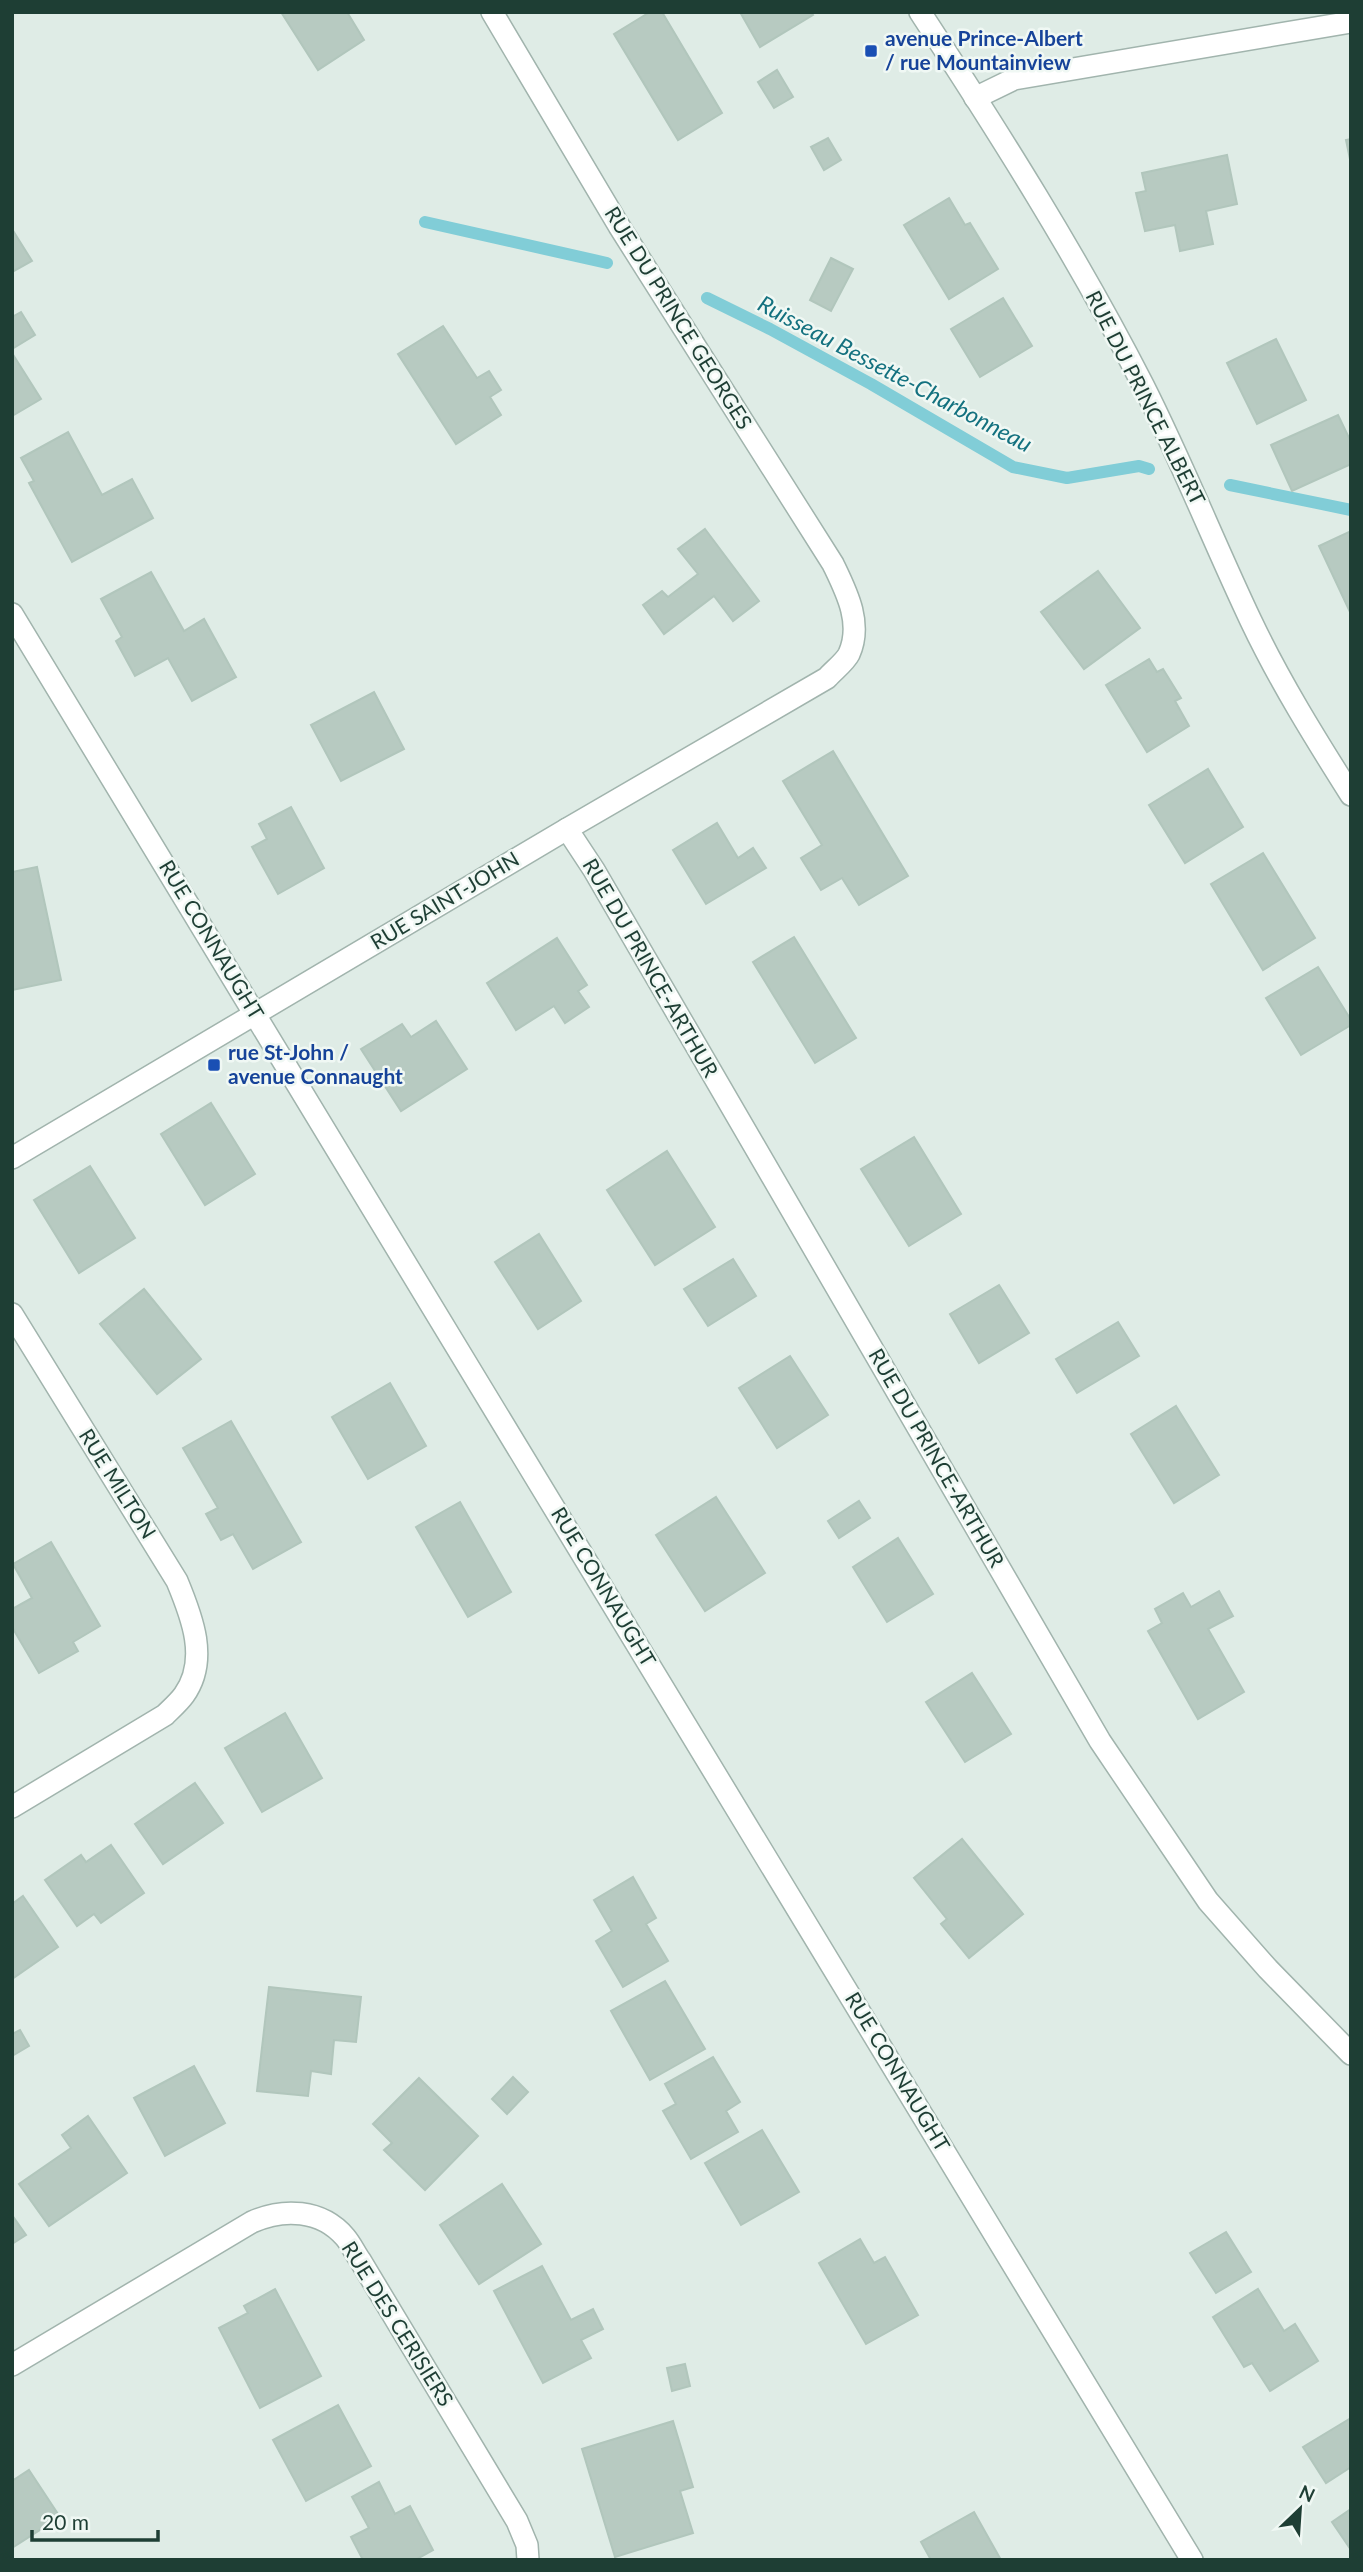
<svg xmlns="http://www.w3.org/2000/svg" width="1363" height="2572" viewBox="0 0 1363 2572" font-family="Lato,sans-serif">
  <style>
    .lines { fill: none; stroke-linecap: round; stroke-linejoin: round }
    .stream { stroke: #81cdd7; stroke-width: 12 }
    .building { fill: #b7cac1; stroke: #b1c6bc; stroke-width: 2 }
    .minor-casing { stroke: #a1b4ad; stroke-width: 24 }
    .minor { stroke: #fff; stroke-width: 21 }
    .transit-dot { fill: #1a4fb4; stroke: #f0f8f4; stroke-width: 2.5 }
    .labels { text-anchor: middle; stroke-width: 5; stroke-linejoin: round; paint-order: stroke }
    .transit-label { font-size: 21px; font-weight: bold; fill: #164399; stroke: #f0f8f4; text-anchor: start }
    .street-label { font-size: 21px; fill: #1e3e34; stroke: #f0f8f4 }
    .water-label { font-size: 23px; font-style: italic; fill: #13717f; stroke: #f0f8f4 }
  </style>
  <rect width="100%" height="100%" fill="#dfece6"/>
  <g class="lines">
    <g class="stream">
      <polyline points="425,222 607,263"/>
      <polyline points="707,298 770,329 871,384 1013,467 1067,478 1139,466 1149,469"/>
      <polyline points="1230,485 1351,510"/>
    </g>
  </g>
  <g class="building">
    <polygon points="281,12 347,12 364,40 318,70"/>
    <polygon points="650,12 662,12 722,113 678,140 614,34"/>
    <polygon points="740,12 811,12 813,15 760,47"/>
    <polygon points="777,70 793,97 774,108 758,82"/>
    <polygon points="828,138 841,160 824,170 811,147"/>
    <polygon points="1351,139 1351,164 1346,140"/>
    <polygon points="1227,155 1237,204 1206,211 1213,244 1180,251 1175,225 1145,231 1136,193 1146,191 1142,173"/>
    <polygon points="949,198 965,225 970,223 998,269 949,299 904,225"/>
    <polygon points="12,229 32,261 12,272"/>
    <polygon points="831,258 853,269 831,311 810,300"/>
    <polygon points="1003,298 1032,346 980,377 951,329"/>
    <polygon points="21,312 35,335 12,349 12,317"/>
    <polygon points="443,326 477,378 489,371 501,390 490,397 501,415 456,444 398,354"/>
    <polygon points="1276,339 1306,400 1257,424 1227,363"/>
    <polygon points="12,353 41,399 12,416"/>
    <polygon points="1338,415 1351,442 1351,464 1292,491 1271,445"/>
    <polygon points="68,432 102,495 132,479 153,518 72,562 29,483 34,481 21,458"/>
    <polygon points="705,529 759,601 733,621 714,596 664,634 643,605 662,591 668,597 698,574 678,549"/>
    <polygon points="1351,531 1351,611 1350,612 1319,546"/>
    <polygon points="1098,571 1140,628 1084,669 1041,612"/>
    <polygon points="151,572 184,631 204,619 236,677 192,701 168,658 135,676 116,641 122,637 101,599"/>
    <polygon points="1149,659 1157,672 1163,669 1181,698 1175,701 1189,726 1147,752 1106,685"/>
    <polygon points="374,692 404,749 341,781 311,725"/>
    <polygon points="833,751 908,876 859,905 842,878 821,890 801,858 822,845 783,781"/>
    <polygon points="1208,769 1243,827 1185,863 1149,805"/>
    <polygon points="291,807 324,868 278,894 252,847 267,839 259,824"/>
    <polygon points="717,823 738,858 753,848 766,868 706,904 673,850"/>
    <polygon points="1263,853 1315,938 1263,970 1211,884"/>
    <polygon points="37,867 61,980 12,990 12,872"/>
    <polygon points="794,937 856,1038 815,1063 753,962"/>
    <polygon points="557,938 587,985 578,991 589,1007 565,1023 554,1006 516,1030 487,983"/>
    <polygon points="1318,967 1351,1020 1351,1025 1301,1055 1266,998"/>
    <polygon points="436,1021 467,1069 401,1111 361,1049 402,1024 411,1037"/>
    <polygon points="211,1103 255,1174 205,1205 161,1134"/>
    <polygon points="914,1137 961,1214 909,1246 861,1169"/>
    <polygon points="667,1151 715,1227 655,1265 607,1190"/>
    <polygon points="90,1166 135,1238 79,1273 34,1200"/>
    <polygon points="539,1234 581,1301 538,1329 495,1262"/>
    <polygon points="733,1259 756,1296 708,1326 684,1289"/>
    <polygon points="999,1285 1029,1333 979,1363 950,1314"/>
    <polygon points="144,1289 201,1359 157,1394 100,1324"/>
    <polygon points="1118,1322 1139,1356 1077,1393 1056,1359"/>
    <polygon points="790,1356 828,1415 777,1448 739,1388"/>
    <polygon points="390,1383 426,1446 368,1479 332,1417"/>
    <polygon points="1176,1406 1219,1475 1174,1503 1131,1434"/>
    <polygon points="231,1421 301,1542 253,1569 233,1534 221,1540 206,1514 218,1508 183,1448"/>
    <polygon points="716,1497 765,1573 705,1611 656,1535"/>
    <polygon points="859,1501 870,1518 839,1538 828,1521"/>
    <polygon points="460,1502 511,1592 468,1617 416,1527"/>
    <polygon points="898,1538 933,1594 887,1622 853,1567"/>
    <polygon points="51,1542 100,1626 73,1642 78,1651 39,1673 12,1627 12,1609 32,1598 13,1564"/>
    <polygon points="1219,1591 1233,1616 1208,1629 1244,1692 1198,1719 1148,1631 1162,1623 1155,1609 1183,1593 1191,1607"/>
    <polygon points="972,1673 1011,1734 965,1762 926,1702"/>
    <polygon points="285,1713 322,1778 262,1812 225,1748"/>
    <polygon points="195,1783 223,1823 163,1864 135,1824"/>
    <polygon points="962,1839 1023,1914 969,1958 941,1924 947,1919 914,1878"/>
    <polygon points="111,1845 144,1893 101,1923 94,1914 77,1926 45,1880 81,1855 86,1862"/>
    <polygon points="633,1877 656,1918 646,1924 668,1961 623,1987 596,1941 612,1931 594,1900"/>
    <polygon points="23,1896 58,1947 12,1979 12,1904"/>
    <polygon points="665,1981 705,2049 650,2080 611,2011"/>
    <polygon points="269,1987 361,1997 356,2042 334,2040 331,2074 311,2071 308,2096 257,2091"/>
    <polygon points="20,2030 29,2046 12,2056 12,2034"/>
    <polygon points="713,2057 740,2102 726,2111 738,2132 691,2159 663,2111 676,2104 665,2084"/>
    <polygon points="194,2066 225,2123 165,2156 134,2098"/>
    <polygon points="513,2077 528,2092 507,2114 492,2099"/>
    <polygon points="419,2078 478,2136 425,2190 384,2150 392,2143 373,2124"/>
    <polygon points="88,2116 127,2173 49,2226 19,2184 71,2148 62,2135"/>
    <polygon points="762,2130 799,2192 741,2225 705,2163"/>
    <polygon points="502,2184 541,2244 479,2284 440,2225"/>
    <polygon points="12,2215 26,2235 12,2244"/>
    <polygon points="1226,2232 1251,2272 1216,2293 1190,2253"/>
    <polygon points="860,2239 874,2263 885,2257 918,2315 866,2344 819,2263"/>
    <polygon points="542,2266 571,2320 593,2309 603,2329 581,2340 591,2358 543,2383 494,2291"/>
    <polygon points="275,2289 321,2376 260,2408 219,2328 248,2313 244,2306"/>
    <polygon points="1258,2289 1284,2331 1295,2324 1318,2361 1270,2391 1252,2363 1244,2367 1213,2317"/>
    <polygon points="685,2364 690,2386 672,2391 667,2368"/>
    <polygon points="338,2405 371,2466 306,2501 273,2440"/>
    <polygon points="1351,2418 1351,2467 1326,2483 1303,2447"/>
    <polygon points="673,2421 693,2487 680,2491 693,2533 615,2557 582,2449"/>
    <polygon points="29,2470 60,2517 12,2548 12,2481"/>
    <polygon points="379,2482 395,2514 410,2506 433,2550 415,2560 363,2560 351,2537 369,2528 352,2497"/>
    <polygon points="1351,2509 1351,2550 1332,2522"/>
    <polygon points="974,2512 1001,2560 931,2560 921,2542"/>
  </g>
  <g class="lines">
    <defs>
      <g id="minor">
        <path d="M 920,12 C 999,133 1077,256 1143,385 C 1182,462 1214,543 1251,621 C 1280,682 1315,738 1351,795"/>
        <polyline points="975,98 1014,79 1351,22"/>
        <polyline points="12,614 1192,2560"/>
        <polyline points="567,829 594,870 1100,1741 1208,1901 1268,1969 1351,2054"/>
        <path d="M 12,1158 L 567,829 L 827,678 C 833,671 845,662 849,654 C 863,623 846,591 833,564 L 619,226 L 492,12"/>
        <path d="M 12,1314 L 177,1581 C 192,1617 209,1660 184,1695 C 179,1702 171,1709 165,1715 L 12,1807"/>
        <path d="M 12,2365 L 252,2222 C 283,2208 321,2209 345,2237 C 351,2244 355,2253 360,2260 L 517,2521 L 527,2545 L 528,2560"/>
      </g>
    </defs>
    <use href="#minor" class="minor-casing"/>
    <use href="#minor" class="minor"/>
  </g>
  <g class="transit-dot">
    <rect x="864" y="44" width="14" height="14" rx="3.5"/>
    <rect x="207" y="1058" width="14" height="14" rx="3.5"/>
  </g>
  <g class="labels">
    <g class="transit-label">
      <text x="885" y="46">avenue Prince-Albert<tspan x="885" dy="24">/ rue Mountainview</tspan></text>
      <text x="228" y="1060">rue St-John /<tspan x="228" dy="24">avenue Connaught</tspan></text>
    </g>
    <g class="street-label">
      <text transform="translate(678 318) rotate(58)" y="7">RUE DU PRINCE GEORGES</text>
      <text transform="translate(1145 398) rotate(63)" y="7">RUE DU PRINCE ALBERT</text>
      <text transform="translate(445 901) rotate(-31)" y="7">RUE SAINT-JOHN</text>
      <text transform="translate(211 940) rotate(59)" y="7">RUE CONNAUGHT</text>
      <text transform="translate(650 968) rotate(60)" y="7">RUE DU PRINCE-ARTHUR</text>
      <text transform="translate(936 1458) rotate(60)" y="7">RUE DU PRINCE-ARTHUR</text>
      <text transform="translate(117 1484) rotate(58)" y="7">RUE MILTON</text>
      <text transform="translate(603 1587) rotate(59)" y="7">RUE CONNAUGHT</text>
      <text transform="translate(897 2072) rotate(59)" y="7">RUE CONNAUGHT</text>
      <text transform="translate(397 2324) rotate(58)" y="7">RUE DES CERISIERS</text>
    </g>
    <g class="water-label">
      <text transform="translate(895 374) rotate(28)" y="8">Ruisseau Bessette-Charbonneau</text>
    </g>
  </g>
  <rect width="1363" height="2572" fill="none" stroke="#1e3e34" stroke-width="28"/>
  <g transform="translate(1300 2509) rotate(25)" stroke="#f0f8f4" stroke-width="5" paint-order="stroke">
  <path d="M0-5L12 26L0 18L-12 26Z" fill="#1e3e34"/>
  <text y="-10" font-size="19" font-weight="bold" text-anchor="middle" fill="#1e3e34">N</text>
  </g>
  <path d="M32 2530v10h126v-10" fill="none" stroke="#1e3e34" stroke-width="3.5"/>
  <text x="42" y="2530" font-size="21" fill="#1e3e34" stroke="#f0f8f4" stroke-width="5" paint-order="stroke">20 m</text>
</svg>
